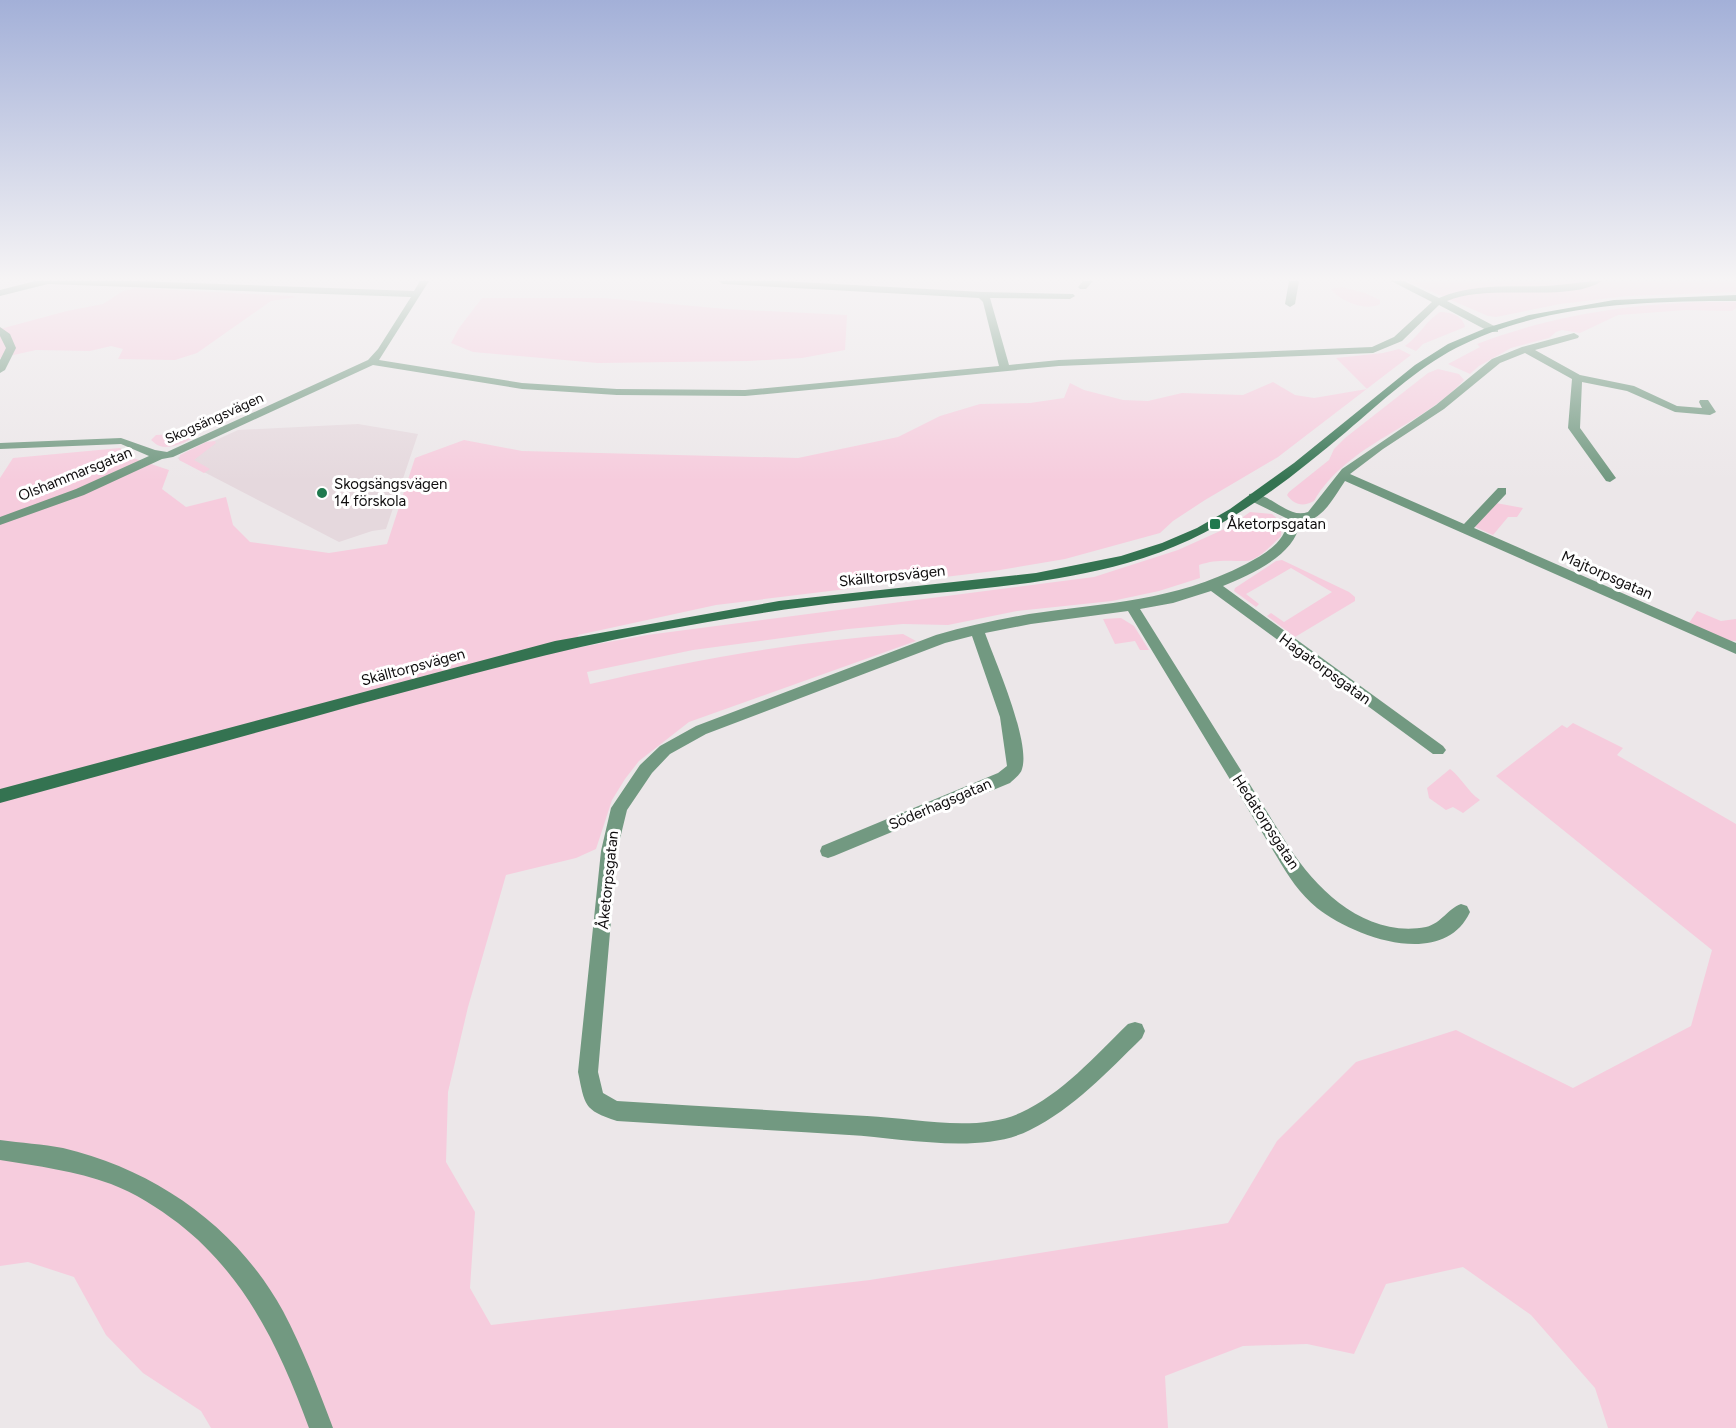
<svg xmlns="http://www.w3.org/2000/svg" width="1736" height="1428" viewBox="0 0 1736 1428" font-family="Figtree,sans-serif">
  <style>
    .built { fill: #e5d8dd }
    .green { fill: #f6ccdd }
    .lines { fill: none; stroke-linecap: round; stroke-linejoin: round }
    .street { fill: #729981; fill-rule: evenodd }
    .secondary { fill: #347351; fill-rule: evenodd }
    .poi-dot { fill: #1f794e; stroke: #fff; stroke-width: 2 }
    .labels { text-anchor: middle; stroke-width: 6; stroke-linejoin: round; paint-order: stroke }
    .far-street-label { font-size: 14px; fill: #0e0c0d; stroke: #fff }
    .street-label { font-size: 15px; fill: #0e0c0d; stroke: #fff }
    .poi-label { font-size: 15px; fill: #0e0c0d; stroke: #fff; text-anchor: start }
  </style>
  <rect width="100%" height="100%" fill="#ece7e9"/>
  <polygon class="built" points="358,424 418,434 386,529 372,531 339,542 177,458 238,430"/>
  <g class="green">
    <polygon points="1407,281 1736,281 1736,292 1627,296 1560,304 1496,317 1488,316"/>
    <path d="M 1342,287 L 1365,293 L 1380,300 L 1380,304 C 1366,312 1340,301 1331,289 Z"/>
    <polygon points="137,288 292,296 296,297 271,301 197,353 175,360 118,359 123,349 111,346 90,351 36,350 0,358 0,329 67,311 103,304 123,291"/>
    <polygon points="482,298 604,298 726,309 847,315 845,350 802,358 748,361 598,363 473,352 451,343 459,328"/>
    <path d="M 1736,302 L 1736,308 L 1732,311 L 1686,310 L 1618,315 L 1580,333 L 1562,330 L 1556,332 L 1549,338 L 1511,348 L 1479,366 L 1470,374 L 1448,364 L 1480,347 L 1477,344 C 1560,312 1648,301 1736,302 Z"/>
    <path d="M 1440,312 C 1451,312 1463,316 1465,327 L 1423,344 L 1416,351 L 1405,346 C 1419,336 1426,321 1440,312 Z"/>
    <path d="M 1399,349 L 1411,355 L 1278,457 L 1205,500 L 1173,521 L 1160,533 L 1065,559 L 994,571 L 716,605 L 578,635 L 581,647 L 647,635 L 1094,577 L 1178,550 L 1229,527 L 1250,512 L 1272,514 L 1282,523 L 1281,536 C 1274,543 1257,561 1246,561 C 1228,561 1216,559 1199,565 L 1200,578 L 1159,591 L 1112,601 L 1017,611 L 948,625 L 903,624 L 848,629 L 693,650 L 587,672 L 590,684 C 693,660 797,641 903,634 L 916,641 L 689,722 L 639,761 L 625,779 L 612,800 L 596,849 L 576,858 L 506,875 L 468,1007 L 448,1092 L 446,1162 L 475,1212 L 470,1288 L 491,1325 L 870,1280 L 1228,1223 L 1277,1141 L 1356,1062 L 1456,1030 L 1573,1088 L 1691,1026 L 1712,950 L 1496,776 L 1562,725 L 1567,728 L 1573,723 L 1623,748 L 1617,755 L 1736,824 L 1736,1428 L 1608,1428 L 1595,1388 L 1531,1315 L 1463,1267 L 1386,1284 L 1354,1354 L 1307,1344 L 1243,1346 L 1165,1376 L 1168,1428 L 211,1428 L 201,1411 L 143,1373 L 106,1335 L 74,1277 L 28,1262 L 0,1266 L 0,478 L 13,458 L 120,448 L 133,458 L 169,470 L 162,489 L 186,507 L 226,497 L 233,525 L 250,542 L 329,553 L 387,544 L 415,458 L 464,440 L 522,451 L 798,458 L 898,437 L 940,416 L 980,404 L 1030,403 L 1064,398 L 1070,383 L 1084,390 L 1123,400 L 1148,401 L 1182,393 L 1243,395 L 1273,382 L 1295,395 L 1314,398 L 1367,389 L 1336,358 L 1383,353 Z"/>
    <path d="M 1438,369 L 1459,374 L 1464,380 C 1421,427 1348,443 1314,501 C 1303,507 1294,505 1287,495 L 1289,492 L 1329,460 L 1334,449 L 1345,438 L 1428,373 Z"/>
    <path d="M 198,433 C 193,440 171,450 160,446 C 156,445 154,442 151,440 L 156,435 Z"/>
    <polygon points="215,441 216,443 194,460 210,469 204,473 179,460 180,455 206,442"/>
    <polygon points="1496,503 1523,508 1517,517 1508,517 1493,535 1475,527"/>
    <polygon points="1282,560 1349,592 1355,597 1355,601 1295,637 1267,616 1271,613 1284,622 1332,592 1291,568 1246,594 1259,604 1256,607 1234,591 1235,588 1276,561"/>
    <polygon points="1697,611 1721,621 1736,619 1736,641 1729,641 1689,623"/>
    <polygon points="1121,618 1134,626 1149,650 1140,650 1135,641 1115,644 1103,619"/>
    <path d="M 1450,769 C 1462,778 1467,791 1480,800 L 1463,813 L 1453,807 L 1446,810 L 1429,798 L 1427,788 Z"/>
  </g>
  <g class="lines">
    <g class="street">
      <path d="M 35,281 L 137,281 L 414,291 L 420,281 L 429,281 L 379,360 L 522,383 L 617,389 L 745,390 L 999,366 L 983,302 L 979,298 L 723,284 L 719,281 L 781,281 L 982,292 L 1073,294 L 1075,296 L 1070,299 L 990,298 L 1009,365 L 1059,360 L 1372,347 L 1394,337 L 1432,302 L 1391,281 L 1404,281 L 1439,298 C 1473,283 1510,287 1546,286 C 1565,285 1584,281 1602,281 C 1567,304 1491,282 1447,301 L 1498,328 L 1498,332 L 1490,332 L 1439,305 L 1402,341 L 1373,353 L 1059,366 L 745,396 L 617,395 L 522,389 L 373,365 L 173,457 L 162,459 L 84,495 L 0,525 L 0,517 L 76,489 L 149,456 L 121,444 L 0,449 L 0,443 L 121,438 L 155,450 L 167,452 L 368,360 L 378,349 L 411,297 L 48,284 L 0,296 L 0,290 Z"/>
      <polygon points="1083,281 1093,281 1086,289 1080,289 1078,287"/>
      <polygon points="1289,281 1299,281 1295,304 1290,307 1285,304"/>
      <polygon points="0,327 10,334 16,348 5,370 0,373 0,360 6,348 0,336"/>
      <path d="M 1574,333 L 1579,336 L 1578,338 L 1535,350 L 1580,375 L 1634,386 L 1677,406 L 1702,408 L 1699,402 L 1700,400 L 1708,400 L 1716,412 L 1710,415 L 1675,412 L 1627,391 L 1582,382 L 1580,428 L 1616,478 L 1610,482 L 1606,481 L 1568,428 L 1572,379 L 1525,353 L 1500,363 L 1444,409 L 1383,449 L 1350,474 L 1464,524 L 1498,488 L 1506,488 L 1506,494 L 1474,528 L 1736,643 L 1736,654 L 1345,481 C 1334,497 1322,522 1300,522 C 1296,555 1250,575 1223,586 L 1443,746 L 1446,750 L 1443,754 L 1433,754 L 1211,591 L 1173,603 L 1140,609 L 1289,847 C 1318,892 1367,938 1426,927 C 1442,923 1447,909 1461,904 L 1467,906 L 1470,912 C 1443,970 1354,937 1317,908 C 1300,894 1288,876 1277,857 L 1128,611 L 1031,624 L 985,633 C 995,661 1031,742 1022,769 C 1021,774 1014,779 1010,783 L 834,856 L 828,858 L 822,856 L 820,851 L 822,846 L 998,773 L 1007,766 L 1000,717 L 972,636 L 945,643 L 706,734 L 670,754 L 652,773 L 627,810 L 617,851 L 598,1072 L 603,1093 L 617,1101 C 700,1106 783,1111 867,1116 C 913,1118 976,1133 1020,1113 C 1062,1094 1095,1056 1128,1024 L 1135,1022 L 1142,1024 L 1145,1031 L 1142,1038 C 1107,1072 1074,1108 1030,1130 C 982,1155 902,1138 849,1135 C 772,1130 694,1126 617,1121 C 583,1110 585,1105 578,1072 L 601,851 L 611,808 L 640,765 L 660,746 L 696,726 L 936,635 C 967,626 997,620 1029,614 C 1109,602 1172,602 1246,564 C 1265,554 1286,542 1288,519 L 1249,500 L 1249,494 C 1269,490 1287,520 1308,512 L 1342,469 L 1436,405 L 1492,359 L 1522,347 Z"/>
      <path d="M 0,1140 C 21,1143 43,1144 63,1148 C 156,1170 237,1227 283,1311 C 303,1349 318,1388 333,1428 L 309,1428 C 280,1349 246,1276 178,1223 C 158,1208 135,1193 111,1184 C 75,1171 38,1166 0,1160 Z"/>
    </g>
    <path class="secondary" d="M 1736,295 L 1736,301 C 1643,301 1541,304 1456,348 C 1416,369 1381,402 1346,432 C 1278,489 1214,539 1127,563 C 1037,588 944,591 853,601 C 785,608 718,620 652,632 C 552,651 454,679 356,705 C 238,738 119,770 0,803 L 0,789 L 555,641 L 779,601 L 1036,573 L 1121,556 L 1162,543 L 1197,528 L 1230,509 L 1294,463 L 1415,365 L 1448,344 L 1486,328 L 1529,315 L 1614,300 Z"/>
  </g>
  <linearGradient id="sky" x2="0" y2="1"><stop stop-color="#a3b0d8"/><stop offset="0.58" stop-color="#f6f4f5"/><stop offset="1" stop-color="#f6f4f5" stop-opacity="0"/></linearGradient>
  <rect width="1736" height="481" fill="url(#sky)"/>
  <g class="poi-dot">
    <circle cx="322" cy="493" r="6"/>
    <rect x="1209" y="518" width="12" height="12" rx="3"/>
  </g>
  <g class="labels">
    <g class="far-street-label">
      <text transform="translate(214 418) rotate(-24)" y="5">Skogsängsvägen</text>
    </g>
    <g class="street-label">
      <text transform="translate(75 474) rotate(-22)" y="5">Olshammarsgatan</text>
      <text transform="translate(1607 575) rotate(24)" y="5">Majtorpsgatan</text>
      <text transform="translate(892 576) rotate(-6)" y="5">Skälltorpsvägen</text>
      <text transform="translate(413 667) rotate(-15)" y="5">Skälltorpsvägen</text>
      <text transform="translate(1325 669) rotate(36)" y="5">Hagatorpsgatan</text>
      <text transform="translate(940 804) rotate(-23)" y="5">Söderhagsgatan</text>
      <text transform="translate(1266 822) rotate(57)" y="5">Hedatorpsgatan</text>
      <text transform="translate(608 880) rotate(-84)" y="5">Åketorpsgatan</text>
    </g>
    <g class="poi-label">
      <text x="334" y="489">Skogsängsvägen<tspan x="334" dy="17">14 förskola</tspan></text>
      <text x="1227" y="529">Åketorpsgatan</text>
    </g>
  </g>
</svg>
